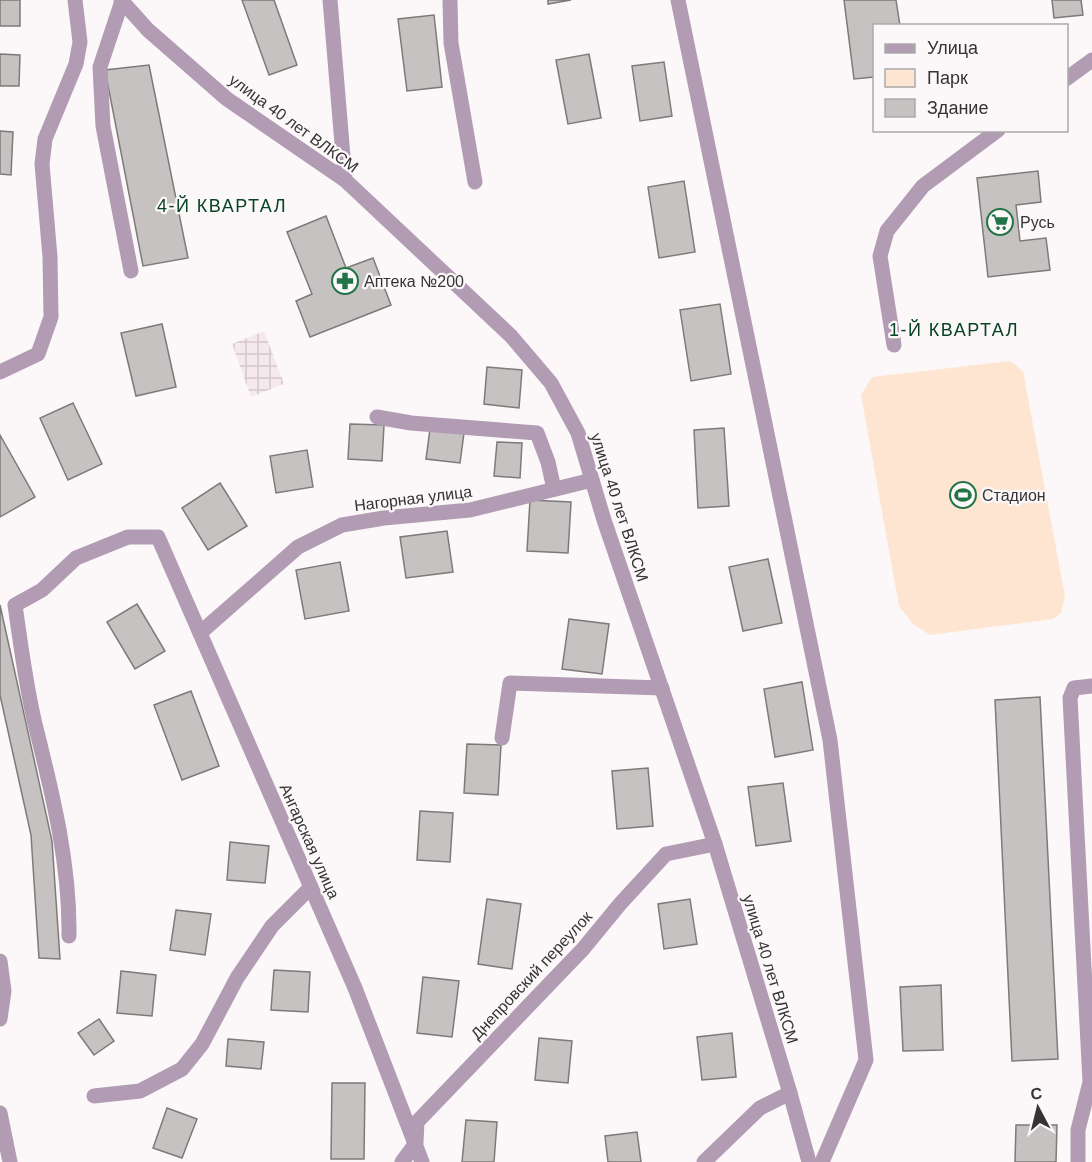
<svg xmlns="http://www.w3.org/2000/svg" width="1092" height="1162" viewBox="0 0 1092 1162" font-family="Helvetica,sans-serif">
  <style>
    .industrial { fill: url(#industrial-grid) }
    .green { fill: #fee5d2 }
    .building { fill: #c7c2c2; stroke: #7e7a79; stroke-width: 1.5 }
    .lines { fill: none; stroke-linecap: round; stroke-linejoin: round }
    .minor { stroke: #b29cb4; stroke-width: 15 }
    .labels { text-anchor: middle; stroke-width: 4.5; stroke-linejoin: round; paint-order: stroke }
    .street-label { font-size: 16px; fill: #353334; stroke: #fcf8f9 }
    .poi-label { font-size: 16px; fill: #353334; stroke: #fcf8f9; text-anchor: start }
    .neighbourhood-label { font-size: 18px; letter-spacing: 1.5px; fill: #074324; stroke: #fcf8f9 }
  </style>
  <defs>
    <pattern id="industrial-grid" width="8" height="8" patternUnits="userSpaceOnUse" patternTransform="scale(1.5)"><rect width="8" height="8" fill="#f6e9ed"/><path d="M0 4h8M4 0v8" fill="none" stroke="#d4c8cc"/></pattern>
  </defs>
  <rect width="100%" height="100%" fill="#fcf8f9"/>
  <polygon class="industrial" points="264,331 284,384 251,397 232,344"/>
  <polygon class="green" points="1010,361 1023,371 1065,596 1061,613 1053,619 930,635 913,624 899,606 861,395 872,377"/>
  <g class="building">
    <rect x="0" y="0" width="20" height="26"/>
    <polygon points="242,0 274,0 297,65 269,75"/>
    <polygon points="548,0 571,0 548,4"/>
    <polygon points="844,0 896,0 900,26 874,26 874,77 854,79"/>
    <polygon points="1052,0 1081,0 1083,15 1054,18"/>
    <polygon points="434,15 442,87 407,91 398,19"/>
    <polygon points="0,54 20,55 19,86 0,86"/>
    <polygon points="589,54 601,118 568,124 556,60"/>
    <polygon points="664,62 672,116 640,121 632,66"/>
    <polygon points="149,65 188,258 143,266 105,70"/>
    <polygon points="0,131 13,132 11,175 0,174"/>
    <polygon points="1038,171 1041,202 1016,205 1020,241 1046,238 1050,270 988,277 977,178"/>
    <polygon points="684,181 695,252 659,258 648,187"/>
    <polygon points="326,216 346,268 373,258 391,305 310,337 296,301 312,294 287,232"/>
    <polygon points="720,304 731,374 691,381 680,310"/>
    <polygon points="162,324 176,387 136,396 121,333"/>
    <polygon points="487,367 522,370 519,408 484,404"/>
    <polygon points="73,403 102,464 68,480 40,418"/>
    <polygon points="350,424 384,425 382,461 348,459"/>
    <polygon points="724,428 729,506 698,508 694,430"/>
    <polygon points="430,429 464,433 460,463 426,459"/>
    <polygon points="0,435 35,497 0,517"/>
    <polygon points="497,442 522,443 520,478 494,476"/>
    <polygon points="307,450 313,487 276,493 270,456"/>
    <polygon points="220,483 247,526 208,550 182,508"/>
    <polygon points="530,500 571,502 568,553 527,551"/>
    <polygon points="447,531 453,572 406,578 400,537"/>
    <polygon points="768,559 782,623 743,631 729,567"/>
    <polygon points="340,562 349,611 305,619 296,570"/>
    <polygon points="137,604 165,651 135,669 107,622"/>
    <polygon points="0,605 52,841 60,959 39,958 31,835 0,695"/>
    <polygon points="569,619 609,624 602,674 562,669"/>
    <polygon points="802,682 813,750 775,757 764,689"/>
    <polygon points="191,691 219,766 182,780 154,705"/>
    <polygon points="1040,697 1058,1059 1012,1061 995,700"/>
    <polygon points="467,744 501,745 498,795 464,793"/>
    <polygon points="648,768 653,826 617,829 612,771"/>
    <polygon points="783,783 791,841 756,846 748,787"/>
    <polygon points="420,811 453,813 450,862 417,860"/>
    <polygon points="230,842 269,846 265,883 227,880"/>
    <polygon points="487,899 521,904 512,969 478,964"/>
    <polygon points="690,899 697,944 664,949 658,904"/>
    <polygon points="176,910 211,914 205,955 170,950"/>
    <polygon points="274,970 310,972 308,1012 271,1010"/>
    <polygon points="121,971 156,975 152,1016 117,1013"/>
    <polygon points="423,977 459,981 452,1037 417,1033"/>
    <polygon points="941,985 943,1050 903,1051 900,987"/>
    <polygon points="99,1019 114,1041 94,1055 78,1033"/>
    <polygon points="732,1033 736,1077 702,1080 697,1037"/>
    <polygon points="539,1038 572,1041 568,1083 535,1080"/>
    <polygon points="228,1039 264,1042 261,1069 226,1066"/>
    <polygon points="332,1083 365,1083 364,1159 331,1159"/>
    <polygon points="167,1108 197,1119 182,1158 153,1148"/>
    <polygon points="466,1120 497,1122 494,1162 462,1162"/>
    <polygon points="1016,1125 1057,1125 1056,1162 1015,1162"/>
    <polygon points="637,1132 641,1162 608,1162 605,1136"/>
  </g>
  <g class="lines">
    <g class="minor">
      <polyline points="121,0 148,30 227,99 345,180 511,336 551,383 578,433 604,520 715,844 790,1093 809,1162"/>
      <polyline points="330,0 345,180"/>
      <polyline points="450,0 451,43 475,182"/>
      <polyline points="678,0 830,740 866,1060 822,1162"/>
      <polyline points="122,1 100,67 103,126 131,271"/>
      <polyline points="1066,79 1092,60"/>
      <polyline points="894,345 880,256 887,231 923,186 998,130"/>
      <polyline points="0,372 38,354 51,317 50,257 42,164 45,139 76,64 80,42 75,0"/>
      <polyline points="377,417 411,423 537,433 548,462 554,489"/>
      <polyline points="200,633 298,547 342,525 384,518 470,510 592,480"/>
      <polyline points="502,738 510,683 662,688"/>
      <path d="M 69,936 C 70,865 53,796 36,728 C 26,688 21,646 15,605 L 42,590 L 76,558 L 128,537 L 158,537 L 355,988 L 422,1162"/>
      <polyline points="0,961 4,991 0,1019"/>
      <polyline points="94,1096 140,1091 182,1069 202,1044 237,978 272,926 311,887"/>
      <polyline points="0,1113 10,1162"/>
      <polyline points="402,1162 416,1143 417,1122 583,949 620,904 666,854 715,844"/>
      <polyline points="704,1162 760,1108 790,1093"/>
      <polyline points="1078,1162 1078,1130 1090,1082 1070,698 1074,688 1092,686"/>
    </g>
  </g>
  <defs>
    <symbol id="supermarket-ring" viewBox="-11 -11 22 22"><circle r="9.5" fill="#fcf8f9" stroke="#227446" stroke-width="1.5"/><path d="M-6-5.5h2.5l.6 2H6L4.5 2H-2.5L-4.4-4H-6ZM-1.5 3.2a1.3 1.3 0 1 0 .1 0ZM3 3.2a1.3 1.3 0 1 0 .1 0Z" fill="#227446"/></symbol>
    <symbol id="pharmacy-ring" viewBox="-11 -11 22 22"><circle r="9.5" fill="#fcf8f9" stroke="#227446" stroke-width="1.5"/><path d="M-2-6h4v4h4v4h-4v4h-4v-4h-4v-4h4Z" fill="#227446"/></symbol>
    <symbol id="stadium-ring" viewBox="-11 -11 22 22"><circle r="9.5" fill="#fcf8f9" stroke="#227446" stroke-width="1.5"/><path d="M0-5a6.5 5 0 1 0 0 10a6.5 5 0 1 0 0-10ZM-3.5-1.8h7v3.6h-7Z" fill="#227446"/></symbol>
  </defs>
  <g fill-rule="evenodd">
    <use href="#supermarket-ring" x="985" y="207" width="30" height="30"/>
    <use href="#pharmacy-ring" x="330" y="266" width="30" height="30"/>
    <use href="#stadium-ring" x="948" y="480" width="30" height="30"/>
  </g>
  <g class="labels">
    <g class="street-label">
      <text transform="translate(294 123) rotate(36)" y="6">улица 40 лет ВЛКСМ</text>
      <text transform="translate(413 498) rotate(-7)" y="6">Нагорная улица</text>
      <text transform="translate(620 507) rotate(72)" y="6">улица 40 лет ВЛКСМ</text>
      <text transform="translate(310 841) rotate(66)" y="6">Ангарская улица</text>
      <text transform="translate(771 969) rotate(73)" y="6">улица 40 лет ВЛКСМ</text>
      <text transform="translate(531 975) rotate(-47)" y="6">Днепровский переулок</text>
    </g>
    <g class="poi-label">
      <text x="1020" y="228">Русь</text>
      <text x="364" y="287">Аптека №200</text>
      <text x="982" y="501">Стадион</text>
    </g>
    <g class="neighbourhood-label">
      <text x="222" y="212">4-Й КВАРТАЛ</text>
      <text x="954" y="336">1-Й КВАРТАЛ</text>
    </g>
  </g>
  <rect x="873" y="24" width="195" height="108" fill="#fcf8f9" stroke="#aca9aa" stroke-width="1.5"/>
  <rect x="885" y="44" width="30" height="9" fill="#b29cb4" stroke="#aca9aa" stroke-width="1.5"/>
  <text x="927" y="54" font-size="18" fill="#353334">Улица</text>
  <rect x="885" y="69" width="30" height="18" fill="#fee5d2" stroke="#aca9aa" stroke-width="1.5"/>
  <text x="927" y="84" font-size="18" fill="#353334">Парк</text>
  <rect x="885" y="99" width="30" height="18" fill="#c7c2c2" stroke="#aca9aa" stroke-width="1.5"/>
  <text x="927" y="114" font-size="18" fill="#353334">Здание</text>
  <g transform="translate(1038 1108) rotate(353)" stroke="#fcf8f9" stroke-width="4.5" paint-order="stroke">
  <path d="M0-4.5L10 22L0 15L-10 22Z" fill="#353334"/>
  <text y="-9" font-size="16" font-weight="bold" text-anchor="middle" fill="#353334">С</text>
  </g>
</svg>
